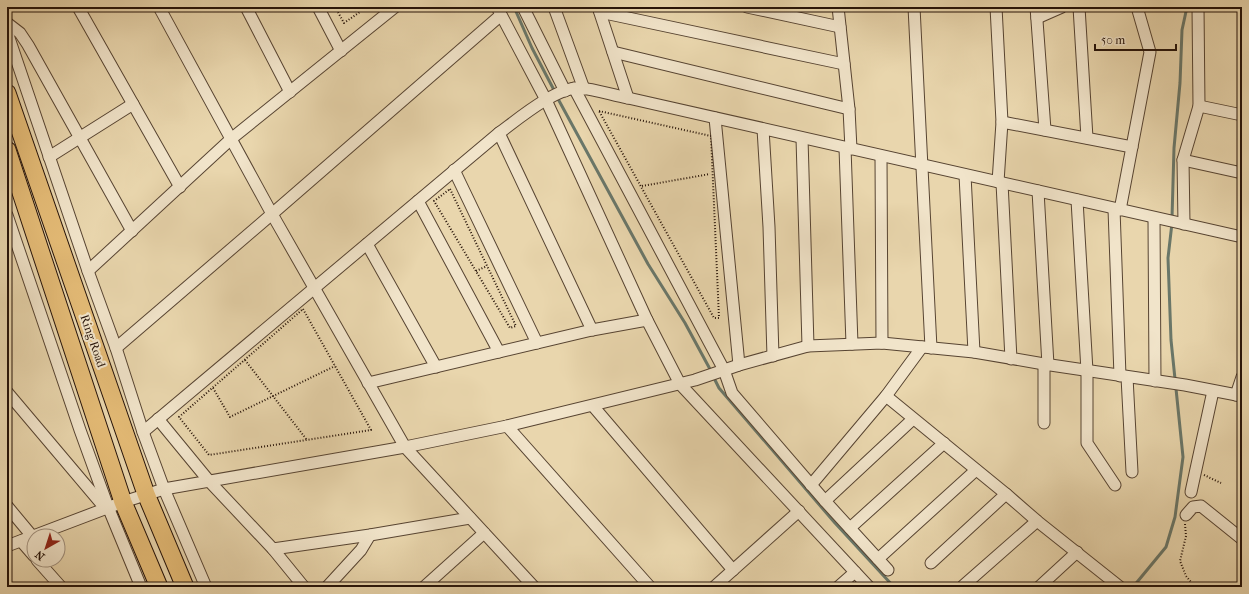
<svg xmlns="http://www.w3.org/2000/svg" width="1249" height="594" viewBox="0 0 1249 594" font-family="'IM FELL French Canon',serif">
  <style>
    .lines { fill: none; stroke-linecap: round; stroke-linejoin: round }
    .stream { stroke: #6a7769; stroke-width: 3 }
    .minor-casing { stroke: #574432; stroke-width: 13 }
    .highway-casing { stroke: #261309; stroke-width: 19 }
    .path { stroke: #261309; stroke-width: 2; stroke-dasharray: 1 2; stroke-linecap: butt }
    .minor { stroke: #f1e4ca; stroke-width: 11 }
    .highway { stroke: #e4bb76; stroke-width: 17 }
    .labels { text-anchor: middle; stroke-width: 4; stroke-linejoin: round; paint-order: stroke }
    .street-label { font-size: 12px; fill: #261309; stroke: #f1e4ca }
  </style>
  <rect width="100%" height="100%" fill="#e9d6ad"/>
  <filter id="stains"><feTurbulence type="fractalNoise" baseFrequency=".005" numOctaves="4"/><feColorMatrix values="0 0 0 0 .2 0 0 0 0 .09 0 0 0 0 .02 0 0 0 .5 -.17"/></filter>
  <radialGradient id="worn" r=".72"><stop offset=".6" stop-color="#630" stop-opacity="0"/><stop offset="1" stop-color="#630" stop-opacity=".3"/></radialGradient>
  <g class="lines">
    <g class="stream">
      <polyline points="514,7 532,48 555,92"/>
      <polyline points="557,97 648,264 685,323 711,371"/>
      <polyline points="1172,218 1174,148 1180,83 1182,30 1187,7"/>
      <polyline points="713,376 719,388 835,523 894,587"/>
      <polyline points="1133,587 1166,547 1175,517 1183,457 1171,340 1168,258 1172,223"/>
    </g>
    <defs>
      <g id="minor">
        <polyline points="78,7 180,187"/>
        <polyline points="159,7 272,214 405,447 534,587"/>
        <polyline points="246,7 290,92"/>
        <polyline points="318,7 341,51"/>
        <polyline points="497,7 546,100 647,320 680,384 869,587"/>
        <polyline points="523,7 565,91"/>
        <polyline points="554,7 584,89"/>
        <polyline points="598,7 628,98"/>
        <polyline points="747,7 840,27"/>
        <polyline points="838,7 849,109 851,149"/>
        <polyline points="914,7 931,348"/>
        <polyline points="996,7 1002,122 998,182"/>
        <polyline points="1036,7 1045,130"/>
        <polyline points="1079,7 1087,138"/>
        <polyline points="600,12 844,64"/>
        <polyline points="1037,18 1062,7"/>
        <polyline points="7,23 20,33 28,45 132,231"/>
        <polyline points="7,32 88,271 116,348 143,432 164,489 206,587"/>
        <polyline points="613,52 849,109"/>
        <polyline points="574,88 724,370 732,393 825,501 888,570"/>
        <polyline points="1199,106 1242,115"/>
        <polyline points="715,118 739,365"/>
        <polyline points="1002,122 1132,147"/>
        <polyline points="763,129 769,227 773,356"/>
        <polyline points="499,133 592,330"/>
        <polyline points="802,138 808,346"/>
        <polyline points="845,148 852,344"/>
        <polyline points="881,156 882,343"/>
        <polyline points="49,157 133,104"/>
        <polyline points="1183,160 1242,173"/>
        <polyline points="454,170 537,343"/>
        <polyline points="965,175 974,352"/>
        <polyline points="1002,183 1011,359"/>
        <polyline points="1038,191 1048,365"/>
        <polyline points="1077,200 1087,371 1087,443 1115,485"/>
        <polyline points="418,201 499,352"/>
        <polyline points="1114,209 1120,376"/>
        <polyline points="1120,210 1150,52 1137,7"/>
        <polyline points="7,215 80,430 108,507 141,587"/>
        <polyline points="1154,218 1155,381"/>
        <polyline points="1184,224 1183,160 1199,106 1198,7"/>
        <polyline points="367,244 436,367"/>
        <polyline points="88,271 231,139 395,7"/>
        <polyline points="116,348 272,214 501,15"/>
        <polyline points="1044,364 1044,423"/>
        <polyline points="1127,377 1132,472"/>
        <polyline points="368,383 592,330 647,320"/>
        <polyline points="7,392 105,508"/>
        <polyline points="1236,395 1242,377"/>
        <polyline points="886,396 1006,494 1037,521 1120,587"/>
        <polyline points="593,406 733,570"/>
        <polyline points="158,419 209,481 273,549 304,587"/>
        <polyline points="507,426 650,587"/>
        <path d="M 143,432 L 499,133 C 517,120 556,87 579,88 C 595,89 612,95 628,98 L 1242,237"/>
        <polyline points="811,485 886,396 922,347"/>
        <polyline points="1191,492 1213,391"/>
        <polyline points="825,501 913,419"/>
        <polyline points="7,506 32,536"/>
        <polyline points="1186,515 1193,507 1201,506 1242,539"/>
        <polyline points="850,528 944,443"/>
        <polyline points="21,541 34,556"/>
        <polyline points="7,546 123,502 164,489 405,447 507,426 695,380 739,365 808,346 882,343 974,352 1044,364 1185,385 1242,396"/>
        <polyline points="273,549 370,535 470,518"/>
        <polyline points="878,559 976,470"/>
        <polyline points="37,560 61,587"/>
        <polyline points="931,563 1006,494"/>
        <polyline points="963,586 1037,521"/>
        <polyline points="327,587 361,550 370,535"/>
        <polyline points="424,587 484,533"/>
        <polyline points="714,587 799,511"/>
        <polyline points="838,587 855,572"/>
        <polyline points="1039,587 1077,552"/>
      </g>
      <g id="highway">
        <polyline points="7,93 146,494 185,587"/>
        <polyline points="7,150 123,502 159,587"/>
      </g>
    </defs>
    <use href="#minor" class="minor-casing"/>
    <use href="#highway" class="highway-casing"/>
    <g class="path">
      <polyline points="335,7 344,23 367,7"/>
      <polygon points="599,111 711,136 719,318 714,318"/>
      <polyline points="642,186 710,174"/>
      <polygon points="450,189 516,326 510,328 434,201"/>
      <polyline points="476,271 487,266"/>
      <polygon points="303,309 371,430 209,455 179,417"/>
      <polyline points="245,360 307,440"/>
      <polyline points="213,388 230,417 335,366"/>
      <polyline points="1204,475 1221,483"/>
      <polyline points="1185,524 1186,536 1180,561 1186,576 1195,587"/>
    </g>
    <use href="#minor" class="minor"/>
    <use href="#highway" class="highway"/>
  </g>
  <g class="labels">
    <g class="street-label">
      <text transform="translate(93 341) rotate(71)" y="4">Ring Road</text>
    </g>
  </g>
  <rect width="1249" height="594" fill="none" stroke="#e9d6ad" stroke-width="24"/>
  <rect x="8" y="8" width="1233" height="578" fill="none" stroke="#261309" stroke-width="2"/>
  <rect x="12" y="12" width="1225" height="570" fill="none" stroke="#261309"/>
  <g transform="translate(46 548) rotate(219)"><circle r="19" fill="#f1e4ca" stroke="#a0907d"/>
  <path d="M0-3L7 15L0 10L-7 15Z" fill="#8f2418"/>
  <text y="-6" font-size="11" font-weight="bold" text-anchor="middle" fill="#261309">N</text>
  </g>
  <path d="M1095 44v6h81v-6" fill="none" stroke="#261309" stroke-width="2"/>
  <text x="1101" y="44" font-size="12" fill="#261309" stroke="#f1e4ca" stroke-width="3" paint-order="stroke">50 m</text>
  <rect width="100%" height="100%" filter="url(#stains)"/>
  <rect width="100%" height="100%" fill="url(#worn)"/>
</svg>
